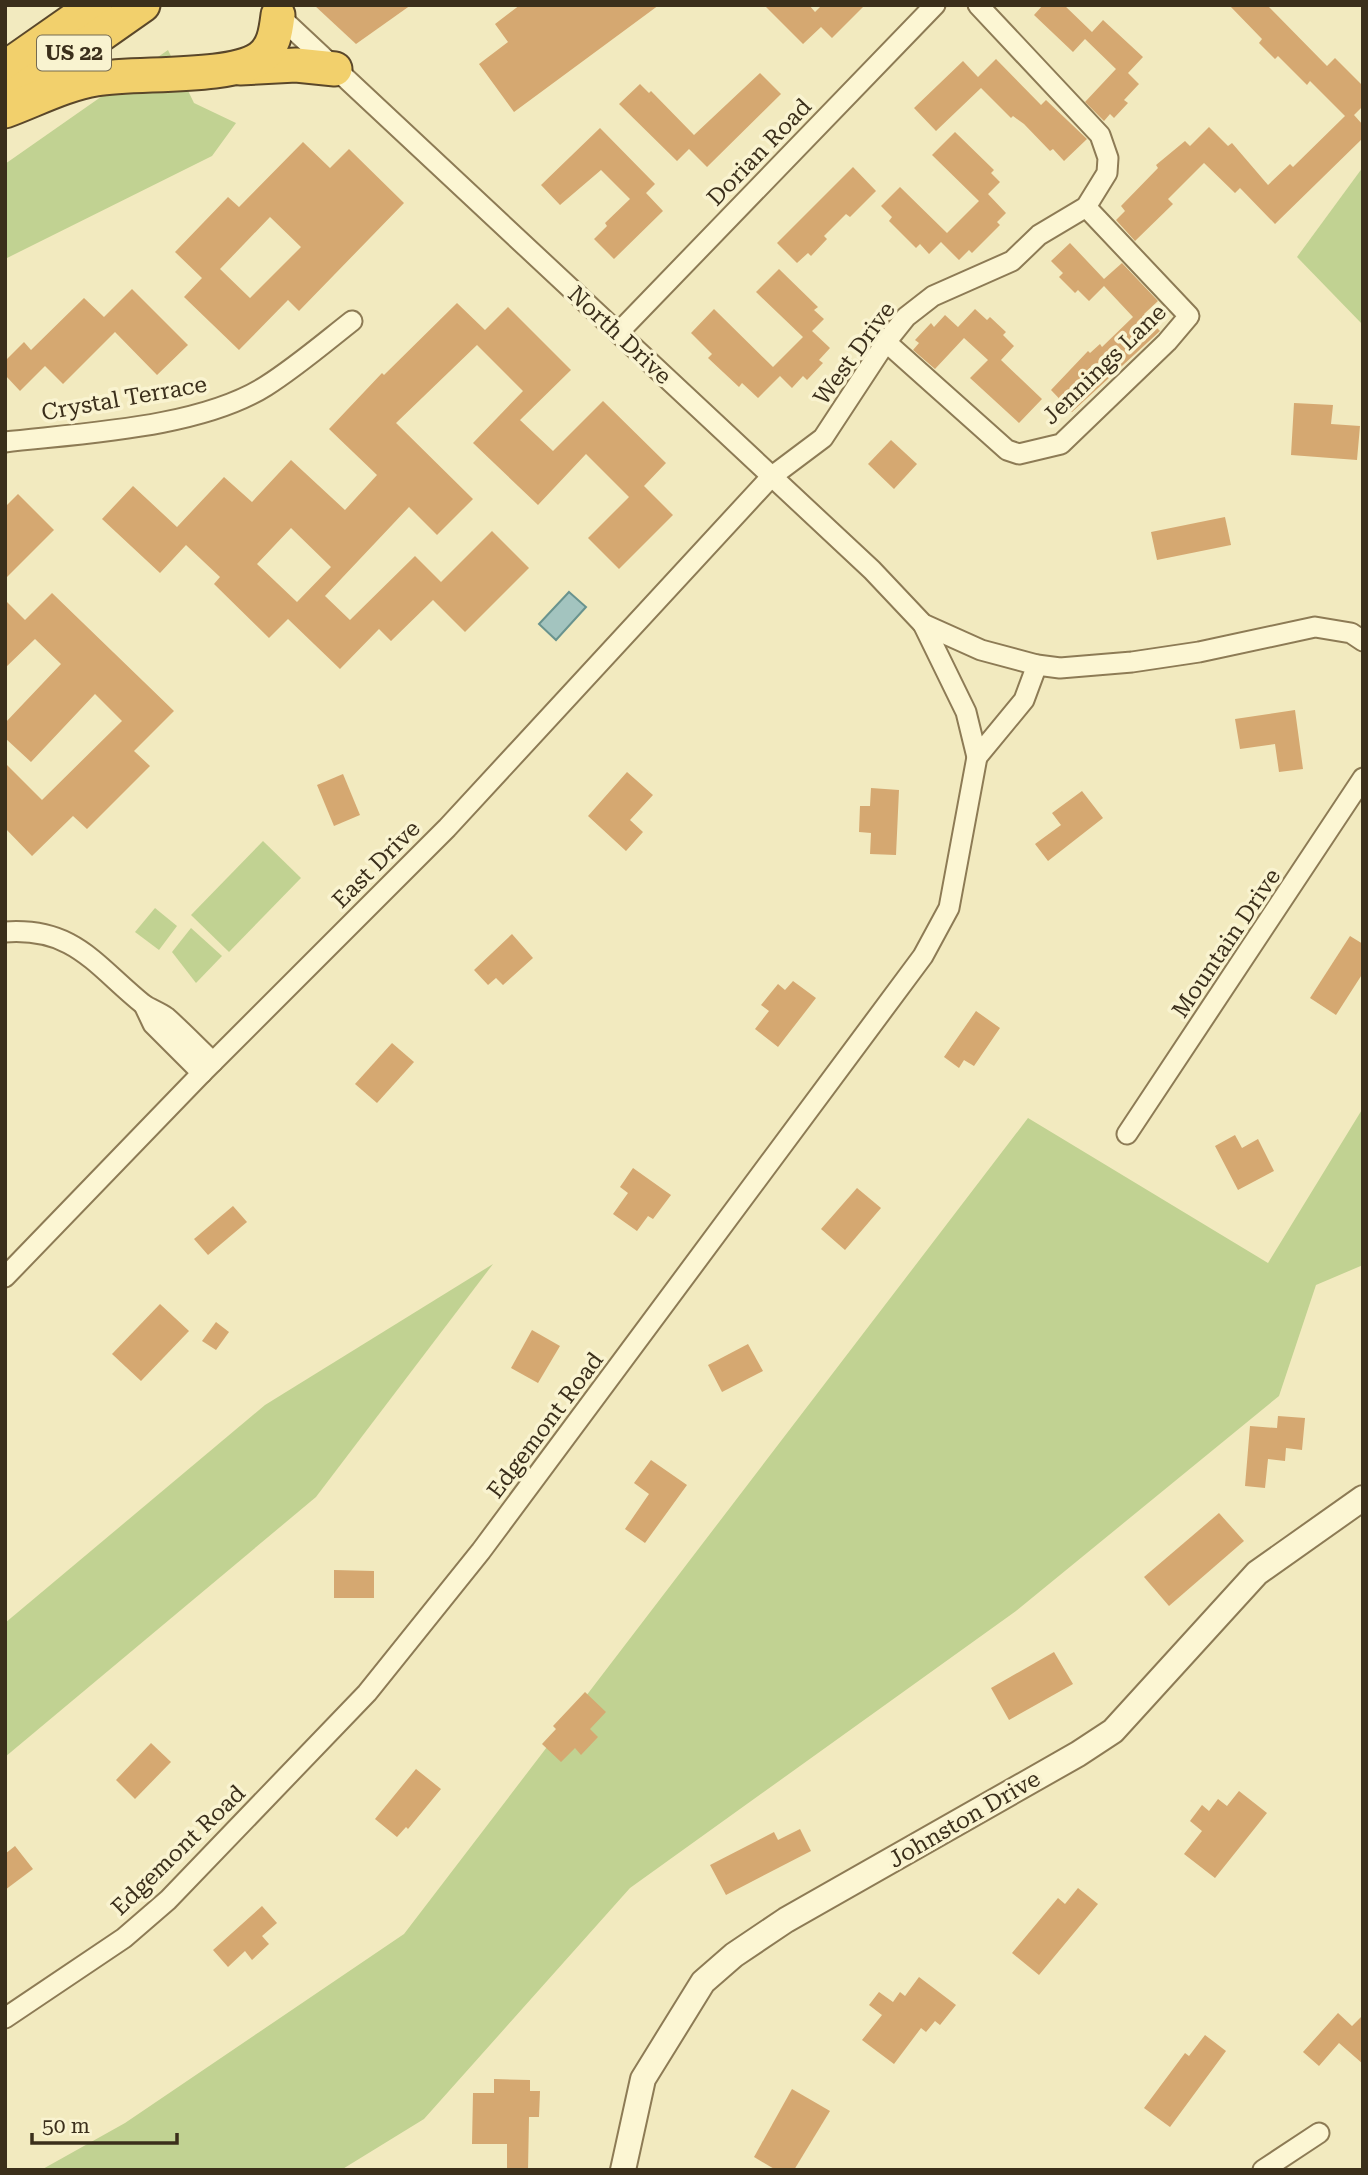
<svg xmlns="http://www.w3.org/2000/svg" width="1368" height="2175" viewBox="0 0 1368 2175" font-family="'Roboto Serif',serif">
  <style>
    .green { fill: #c1d292 }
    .water { fill: #a3c4bf; stroke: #69938e; stroke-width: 2 }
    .building { fill: #d5a871; fill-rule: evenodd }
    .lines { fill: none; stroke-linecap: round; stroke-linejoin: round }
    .minor-casing { stroke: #8d7b55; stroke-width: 23 }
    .tertiary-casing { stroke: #8d7b55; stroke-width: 28 }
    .trunk-casing { stroke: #5a472a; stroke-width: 37 }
    .minor { stroke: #fcf6d3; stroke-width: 19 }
    .tertiary { stroke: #fcf6d3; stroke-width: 24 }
    .trunk { stroke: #f2d06c; stroke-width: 33 }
    .labels { text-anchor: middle; stroke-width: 7; stroke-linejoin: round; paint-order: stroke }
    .shield { fill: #f9f3d0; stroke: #746a51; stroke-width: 2 }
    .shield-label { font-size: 21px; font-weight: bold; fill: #3b2f1b }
    .street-label { font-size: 23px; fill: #3b2f1b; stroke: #f9f3d0 }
  </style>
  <rect width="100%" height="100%" fill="#f2eabf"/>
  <g class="green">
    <polygon points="168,50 194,103 236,123 212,156 5,259 5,164"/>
    <polygon points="1363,167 1363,325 1297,257"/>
    <polygon points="263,841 301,878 229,952 191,915"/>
    <polygon points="155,908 177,926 159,950 135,932"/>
    <polygon points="191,928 222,956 196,983 172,952"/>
    <polygon points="1363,1108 1363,1265 1316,1285 1279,1396 1016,1611 630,1888 424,2119 341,2170 41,2170 125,2123 404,1934 1028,1118 1268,1263"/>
    <polygon points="493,1264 316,1497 5,1757 5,1623 265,1405"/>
  </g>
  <polygon class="water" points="569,592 586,607 556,640 539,624"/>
  <g class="building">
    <polygon points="314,5 411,5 356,44"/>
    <polygon points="520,5 659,5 514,112 479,64 508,42 495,24"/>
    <polygon points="764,5 809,5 815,12 822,5 865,5 832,38 821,27 803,44"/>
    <polygon points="1043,5 1064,5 1092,32 1103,20 1143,57 1128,73 1139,84 1124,100 1128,103 1114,118 1110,114 1104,121 1085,102 1116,69 1085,39 1073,52 1034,15"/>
    <polygon points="1229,5 1267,5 1327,66 1335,58 1363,86 1363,106 1354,115 1363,125 1363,138 1275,224 1240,188 1235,193 1204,163 1168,199 1173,204 1135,241 1116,220 1125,211 1121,206 1158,168 1156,165 1185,141 1190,146 1209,127 1228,146 1232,143 1268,185 1290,164 1293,167 1345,116 1310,81 1307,85 1278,56 1275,59 1259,43 1262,39"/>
    <polygon points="996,59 1041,105 1046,100 1087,139 1064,161 1053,149 1050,151 1024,124 1013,116 1011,118 981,88 936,131 914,108 963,61 978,77"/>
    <polygon points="760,73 781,94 707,167 689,149 677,161 619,104 640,84 649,93 651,91 694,135"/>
    <polygon points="600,128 655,184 646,193 663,211 614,259 594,239 607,226 605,223 630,199 601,170 560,205 541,185"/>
    <polygon points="955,132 994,170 991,173 1000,182 988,194 1006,213 997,222 1000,225 972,253 969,250 959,260 941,242 929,254 920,244 916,248 889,221 892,217 881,206 900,187 947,233 979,201 932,155"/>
    <path d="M 303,142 L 330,168 L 349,149 L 404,203 L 299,311 L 288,300 L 239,350 L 184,297 L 202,278 L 175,252 L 228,197 L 239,207 ZM 270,217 L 301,247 L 250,298 L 220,269 Z"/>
    <polygon points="853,167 876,191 850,217 846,214 824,236 827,239 811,256 808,253 797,263 777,243"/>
    <polygon points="1070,243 1104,279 1122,263 1158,301 1144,314 1160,331 1072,412 1051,390 1088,351 1090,353 1100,344 1102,347 1133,317 1104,286 1089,301 1078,290 1075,293 1059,277 1063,273 1051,261"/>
    <polygon points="779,269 818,307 814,310 824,319 812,331 830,348 819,360 823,363 807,380 803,376 792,388 780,376 758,398 742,383 739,387 708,358 712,354 691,333 714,309 773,367 803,337 756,292"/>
    <polygon points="132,289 188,345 157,375 115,332 63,384 45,366 20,391 5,375 5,361 24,342 31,350 84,298 104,317"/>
    <path d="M 457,303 L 485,330 L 508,307 L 571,370 L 520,420 L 553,451 L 603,401 L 666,463 L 644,486 L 673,515 L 619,569 L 588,538 L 629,497 L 586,454 L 538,505 L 473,443 L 523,391 L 477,345 L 396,423 L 473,499 L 437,535 L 409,507 L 325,596 L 350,620 L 415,556 L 441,582 L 492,531 L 529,568 L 465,632 L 433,600 L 391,641 L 379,629 L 340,669 L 288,619 L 269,638 L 214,584 L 220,577 L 186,545 L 160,573 L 102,519 L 133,486 L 177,527 L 224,477 L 252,502 L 291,460 L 345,510 L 377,475 L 329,429 L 382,373 L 384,375 ZM 291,528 L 331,567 L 297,602 L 257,564 Z"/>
    <polygon points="975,309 987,320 990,317 1006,332 1003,335 1014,346 1001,360 1042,399 1019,423 970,378 988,360 964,338 935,369 913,350 919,343 915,340 931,323 934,327 945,315 958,327"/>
    <polygon points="1294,403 1333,405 1331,424 1360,426 1357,460 1291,455"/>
    <polygon points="891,440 917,464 894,489 868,464"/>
    <polygon points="18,494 54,530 5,579 5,507"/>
    <polygon points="1225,517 1231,545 1157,560 1151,532"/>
    <polygon points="52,593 174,711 134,751 150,766 87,829 73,816 32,856 5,828 5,763 42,800 122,721 95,694 31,762 5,738 5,723 61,664 35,639 5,668 5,600 25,620"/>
    <polygon points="1295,710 1303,769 1279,772 1275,744 1240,749 1235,719"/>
    <polygon points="627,772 653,795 630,820 643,832 626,851 588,816"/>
    <polygon points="343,774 360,815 334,826 317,785"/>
    <polygon points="871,788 899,790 896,855 870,854 871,833 859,832 860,806 870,806"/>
    <polygon points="1082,791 1103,818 1048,861 1035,844 1061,825 1052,813"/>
    <polygon points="512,934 533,958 503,985 496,978 488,985 474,970"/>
    <polygon points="1350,936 1363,944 1363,973 1336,1015 1310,998"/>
    <polygon points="793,981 816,998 778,1047 755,1029 769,1011 761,1005 778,984 785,990"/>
    <polygon points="976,1011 1000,1028 974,1066 964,1060 959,1068 944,1057"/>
    <polygon points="392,1043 414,1062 377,1103 355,1084"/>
    <polygon points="1235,1135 1242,1148 1258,1139 1274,1171 1238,1190 1215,1146"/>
    <polygon points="633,1168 671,1195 653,1219 648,1216 637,1231 613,1214 628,1193 620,1187"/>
    <polygon points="857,1188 881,1208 845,1250 821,1229"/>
    <polygon points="233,1206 247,1222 208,1255 194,1239"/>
    <polygon points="160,1304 189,1331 141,1381 112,1354"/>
    <polygon points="216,1322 229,1332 216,1350 202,1341"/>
    <polygon points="532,1330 560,1346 538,1383 511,1368"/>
    <polygon points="748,1344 763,1371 722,1392 708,1365"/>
    <polygon points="1278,1416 1305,1418 1302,1450 1286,1448 1285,1461 1268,1459 1265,1488 1245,1486 1250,1426 1277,1428"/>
    <polygon points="651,1460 687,1485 645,1543 625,1529 649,1494 634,1483"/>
    <polygon points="1219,1513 1244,1541 1169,1606 1144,1577"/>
    <polygon points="334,1570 374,1571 374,1598 334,1598"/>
    <polygon points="1054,1652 1073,1684 1009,1720 991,1688"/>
    <polygon points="585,1692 606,1712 590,1729 598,1737 581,1755 575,1748 561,1762 542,1744 556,1729 553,1726"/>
    <polygon points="151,1743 171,1762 135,1799 116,1780"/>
    <polygon points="416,1769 441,1789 408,1829 406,1827 397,1837 375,1819"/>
    <polygon points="1239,1791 1267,1813 1215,1878 1184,1854 1202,1831 1190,1821 1202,1805 1209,1811 1218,1799 1227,1806"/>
    <polygon points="800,1829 811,1851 726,1895 710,1865 774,1832 778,1840"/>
    <polygon points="15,1846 33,1869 5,1890 5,1854"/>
    <polygon points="1078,1888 1098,1904 1039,1975 1012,1953 1058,1898 1065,1904"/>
    <polygon points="262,1906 277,1923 262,1936 269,1944 252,1960 245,1951 228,1967 213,1950"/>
    <polygon points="919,1977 956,2005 940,2025 935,2021 926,2032 921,2028 894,2064 862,2040 882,2015 869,2005 879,1992 893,2002 900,1992 905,1996"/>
    <polygon points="1338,2013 1352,2026 1363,2015 1363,2064 1339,2043 1319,2066 1303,2052"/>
    <polygon points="1205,2035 1226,2051 1170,2127 1144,2108 1185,2053 1189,2056"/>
    <polygon points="494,2079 530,2080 530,2091 540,2091 539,2117 529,2117 528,2170 507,2170 507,2144 472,2144 473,2093 494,2093"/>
    <polygon points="792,2089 830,2111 794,2170 776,2170 754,2157"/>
  </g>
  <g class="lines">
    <defs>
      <g id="minor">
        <polyline points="278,15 872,570 923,624 981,650 1037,665 1060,668 1132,662 1199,652 1315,627 1351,633 1363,641"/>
        <polyline points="618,333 935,5"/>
        <polyline points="886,342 1007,450 1019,454 1061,444 1167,342 1189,316 1086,207"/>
        <path d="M 5,442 C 83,433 200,428 266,386 C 296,367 324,343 352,321"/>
        <polyline points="923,624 966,712 977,757 1024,700 1037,665"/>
        <path d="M 5,932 C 74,927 95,965 143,1004 C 150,1009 159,1012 166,1017 C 182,1031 197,1047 213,1062"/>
        <polyline points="144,1005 153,1024 202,1073"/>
        <polyline points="1127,1134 1363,778"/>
        <polyline points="5,1277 202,1073 447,828 771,477 823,438 886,342 906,317 933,296 1012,261 1039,235 1086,207 1107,173 1108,158 1100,135 978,5"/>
        <polyline points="5,2018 124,1938 168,1900 367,1693 481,1551 923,956 949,908 977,757"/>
        <polyline points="1263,2170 1319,2133"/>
      </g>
      <polyline id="tertiary" points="623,2170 643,2079 703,1982 734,1955 786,1920 1078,1754 1113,1731 1257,1573 1363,1498"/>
      <g id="trunk">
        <polyline points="5,68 95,5"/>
        <polyline points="240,68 296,65 335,69"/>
        <polyline points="19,92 143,5"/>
        <path d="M 5,111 C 35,100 65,84 96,79 C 135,72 231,79 260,58 C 274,48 276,31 278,15"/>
      </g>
    </defs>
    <use href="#minor" class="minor-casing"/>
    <use href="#tertiary" class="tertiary-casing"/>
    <use href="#trunk" class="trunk-casing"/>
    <use href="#minor" class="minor"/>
    <use href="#tertiary" class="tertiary"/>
    <use href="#trunk" class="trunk"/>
  </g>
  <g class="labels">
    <rect class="shield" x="37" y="35.5" width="74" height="35" rx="5"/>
    <g class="shield-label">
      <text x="74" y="60">US 22</text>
    </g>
    <g class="street-label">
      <text transform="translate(759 152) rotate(-46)" y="8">Dorian Road</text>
      <text transform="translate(620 335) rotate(43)" y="8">North Drive</text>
      <text transform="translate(854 353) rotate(-54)" y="8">West Drive</text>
      <text transform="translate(1104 364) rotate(-44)" y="8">Jennings Lane</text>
      <text transform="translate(124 398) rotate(-10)" y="8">Crystal Terrace</text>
      <text transform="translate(376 864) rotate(-45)" y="8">East Drive</text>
      <text transform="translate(1226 943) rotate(-56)" y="8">Mountain Drive</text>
      <text transform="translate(545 1425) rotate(-53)" y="8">Edgemont Road</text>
      <text transform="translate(964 1819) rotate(-30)" y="8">Johnston Drive</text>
      <text transform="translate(178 1850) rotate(-44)" y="8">Edgemont Road</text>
    </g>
  </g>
  <rect width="1368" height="2175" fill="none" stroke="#3b2f1b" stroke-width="14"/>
  <path d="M32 2133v10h145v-10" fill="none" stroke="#3b2f1b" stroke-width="3.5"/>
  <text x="42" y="2133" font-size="21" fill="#3b2f1b" stroke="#f9f3d0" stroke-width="5" paint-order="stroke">50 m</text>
</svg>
